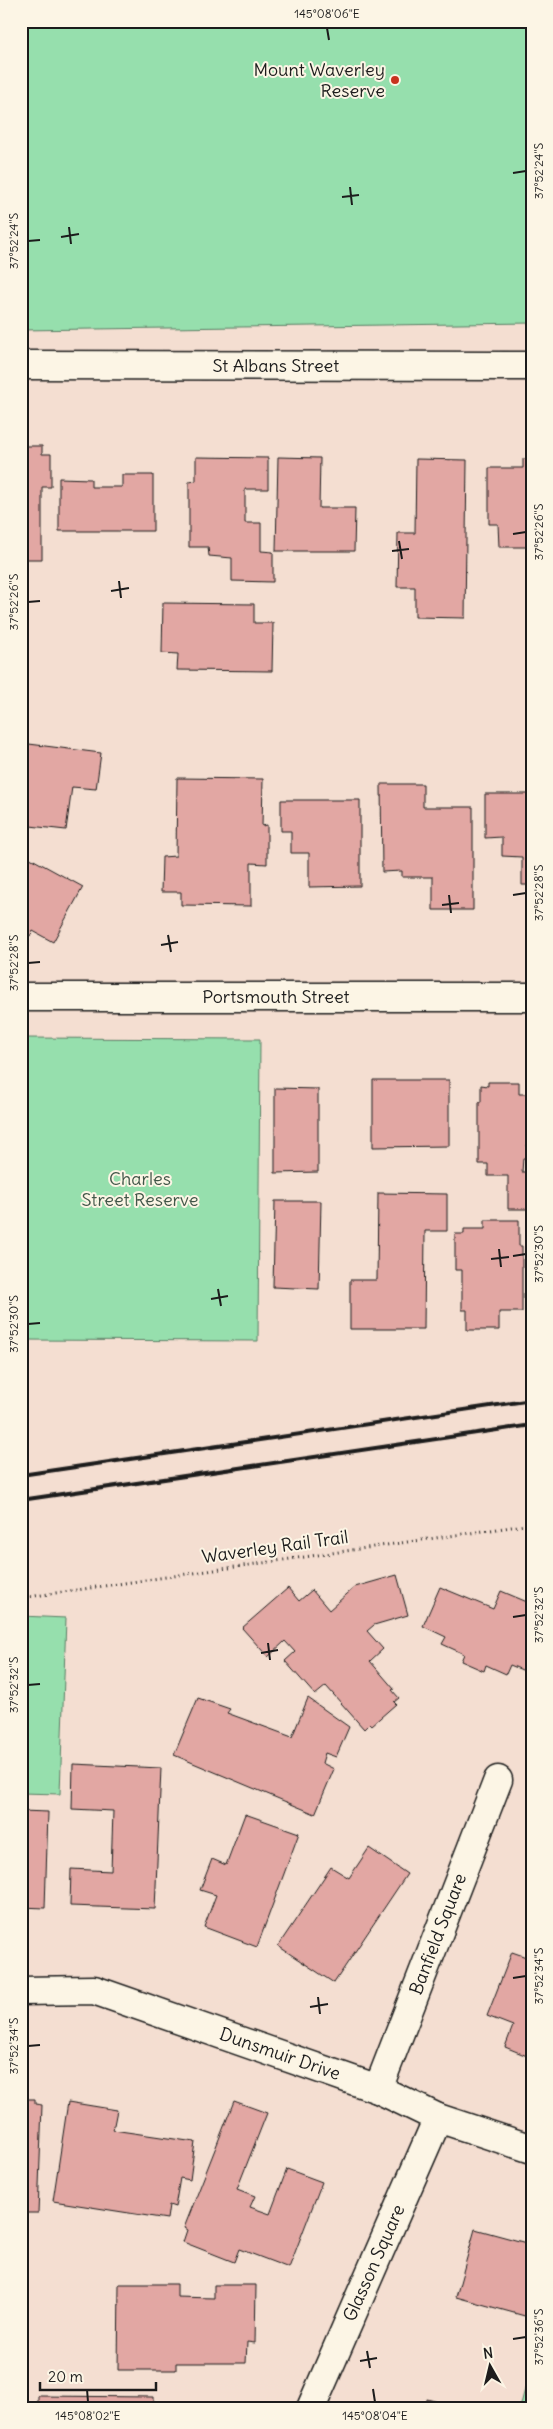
<svg xmlns="http://www.w3.org/2000/svg" width="553" height="2429" viewBox="0 0 553 2429" font-family="Delius,sans-serif">
  <style>
    .green { fill: #96dfad; stroke: #597e64 }
    .building { fill: #e2a7a3; stroke: #1c1c1c }
    .lines { fill: none; stroke-linecap: round; stroke-linejoin: round }
    .street-casing { stroke: #1c1c1c; stroke-width: 31 }
    .path { stroke: #1c1c1c; stroke-width: 3; stroke-dasharray: 1 4; stroke-linecap: butt }
    .street { stroke: #fcf5e5; stroke-width: 28 }
    .rail { stroke: #1c1c1c; stroke-width: 4 }
    .ticks { fill: none; stroke: #1c1c1c; stroke-width: 2 }
    .poi-dot { fill: #c8321e; stroke: #fcf5e5; stroke-width: 2 }
    .labels { text-anchor: middle; stroke-width: 4; stroke-linejoin: round; paint-order: stroke }
    .poi-label { font-size: 18px; fill: #1c1c1c; stroke: #fcf5e5; text-anchor: end }
    .street-label { font-size: 18px; fill: #1c1c1c; stroke: #fcf5e5 }
    .park-label { font-size: 18px; fill: #415648; stroke: #fcf5e5 }
    .neatline { fill: none; stroke: #1c1c1c; stroke-width: 2 }
    .ticks-label { font-size: 12px; text-anchor: middle; fill: #1c1c1c }
  </style>
  <rect width="100%" height="100%" fill="#f4ded1"/>
  <filter id="ink" filterUnits="userSpaceOnUse"><feTurbulence type="fractalNoise" baseFrequency=".02" numOctaves="2"/><feDisplacementMap in="SourceGraphic" scale="10" xChannelSelector="R" yChannelSelector="G"/><feConvolveMatrix kernelMatrix="1 2 1 2 8 2 1 2 1" color-interpolation-filters="sRGB"/></filter>
  <g filter="url(#ink)">
    <g class="green">
      <polygon points="21,21 532,21 532,323 21,330"/>
      <polygon points="21,1038 260,1039 258,1341 21,1340"/>
      <polygon points="21,1616 66,1618 60,1794 21,1793"/>
      <polygon points="532,2362 532,2408 520,2408"/>
    </g>
    <g class="building">
      <polygon points="21,446 42,446 42,454 51,454 51,487 42,487 42,559 21,559"/>
      <polygon points="196,457 268,458 268,489 245,489 245,523 261,523 261,551 273,552 273,582 232,581 232,558 209,556 208,547 189,547 189,482 196,481"/>
      <polygon points="278,457 320,458 319,508 355,508 354,551 276,551"/>
      <polygon points="416,459 467,460 465,618 415,617 415,587 397,587 398,533 415,533"/>
      <polygon points="523,459 532,459 532,547 499,547 498,524 489,524 489,468 523,468"/>
      <polygon points="122,475 153,475 153,531 59,531 59,478 91,479 91,487 122,487"/>
      <polygon points="163,603 254,604 254,623 273,623 272,671 177,670 178,654 162,653"/>
      <polygon points="21,743 101,753 96,789 72,787 66,830 21,825"/>
      <polygon points="177,778 263,779 262,826 267,825 267,864 251,863 251,906 181,905 181,892 161,892 162,857 176,856"/>
      <polygon points="381,784 423,784 423,807 473,807 473,910 433,910 433,877 402,877 402,871 382,872"/>
      <polygon points="485,794 532,794 532,885 522,885 522,857 502,856 502,837 485,838"/>
      <polygon points="281,800 360,800 360,886 309,887 309,853 291,853 291,831 281,831"/>
      <polygon points="21,853 83,887 53,942 33,931 30,936 21,931"/>
      <polygon points="373,1080 449,1080 449,1146 373,1147"/>
      <polygon points="488,1082 519,1082 519,1094 532,1094 532,1124 527,1124 527,1158 523,1158 522,1172 532,1172 532,1209 508,1209 508,1176 488,1176 488,1164 479,1164 479,1102 481,1102 481,1085 488,1086"/>
      <polygon points="275,1088 318,1089 318,1172 275,1173"/>
      <polygon points="378,1193 447,1194 447,1231 425,1231 424,1329 350,1329 350,1280 377,1280"/>
      <polygon points="275,1201 321,1201 319,1289 273,1287"/>
      <polygon points="485,1220 519,1220 519,1246 522,1246 522,1312 499,1312 499,1330 467,1330 467,1310 462,1310 462,1270 455,1270 455,1234 464,1234 464,1229 485,1229"/>
      <polygon points="397,1575 408,1615 374,1625 367,1631 383,1649 370,1661 394,1689 392,1690 399,1698 394,1702 396,1704 372,1725 370,1723 364,1729 326,1686 315,1695 285,1661 295,1652 285,1641 268,1657 242,1628 288,1588 299,1601 312,1590 329,1610 355,1587"/>
      <polygon points="440,1587 493,1609 501,1591 532,1604 532,1615 527,1626 532,1628 532,1674 510,1665 506,1674 486,1665 484,1671 461,1661 464,1654 442,1644 446,1637 423,1626"/>
      <polygon points="198,1698 230,1709 227,1713 292,1737 308,1698 349,1727 336,1757 325,1753 322,1763 334,1769 315,1814 174,1755"/>
      <polygon points="73,1764 161,1768 155,1909 70,1906 71,1869 111,1871 113,1811 72,1809"/>
      <polygon points="21,1811 48,1812 45,1908 21,1907"/>
      <polygon points="245,1814 299,1833 257,1947 204,1927 216,1895 200,1890 212,1859 226,1865"/>
      <polygon points="369,1848 407,1874 334,1983 278,1946 331,1867 349,1878"/>
      <polygon points="512,1952 532,1959 532,2058 505,2047 513,2026 487,2016"/>
      <polygon points="21,2099 35,2099 35,2104 42,2105 38,2213 21,2213"/>
      <polygon points="234,2101 267,2113 237,2189 255,2196 250,2207 270,2214 287,2169 322,2182 289,2268 239,2249 234,2262 183,2242 187,2230 184,2228"/>
      <polygon points="68,2102 117,2110 113,2130 195,2142 190,2180 180,2178 175,2207 169,2205 167,2219 53,2201"/>
      <polygon points="475,2229 530,2244 532,2318 456,2297"/>
      <polygon points="119,2284 177,2284 177,2297 214,2298 214,2285 256,2285 255,2343 247,2342 246,2363 176,2363 176,2370 118,2370"/>
      <polygon points="38,2396 154,2397 154,2408 38,2408"/>
      <polygon points="427,2399 461,2408 425,2408"/>
    </g>
    <g class="lines">
      <defs>
        <g id="street">
          <polyline points="21,365 532,366"/>
          <polyline points="21,997 532,997"/>
          <polyline points="21,1991 94,1990 378,2089 438,2118 532,2149"/>
          <polyline points="378,2089 498,1780"/>
          <polyline points="311,2408 438,2118"/>
        </g>
      </defs>
      <use href="#street" class="street-casing"/>
      <polyline class="path" points="21,1598 532,1524"/>
      <use href="#street" class="street"/>
      <g class="rail">
        <polyline points="21,1475 532,1400"/>
        <polyline points="21,1500 532,1425"/>
      </g>
    </g>
  </g>
  <path class="ticks" d="M 327,28 L 329,40M 513,173 L 526,171M 350,187 L 352,205M 342,197 L 359,195M 69,227 L 71,244M 61,237 L 79,234M 28,241 L 40,240M 513,534 L 526,532M 399,541 L 402,559M 392,551 L 409,549M 119,581 L 121,598M 111,591 L 129,588M 28,602 L 40,601M 449,895 L 451,913M 513,895 L 526,893M 442,905 L 459,903M 168,935 L 171,952M 161,945 L 178,942M 28,963 L 40,962M 499,1249 L 501,1267M 513,1256 L 526,1254M 491,1259 L 509,1257M 218,1289 L 221,1306M 211,1299 L 228,1296M 28,1324 L 40,1323M 513,1617 L 526,1615M 268,1643 L 270,1660M 261,1653 L 278,1650M 28,1685 L 40,1684M 513,1978 L 526,1976M 318,1997 L 320,2014M 310,2007 L 328,2004M 28,2046 L 40,2045M 513,2339 L 526,2337M 367,2351 L 370,2368M 360,2361 L 377,2358M 87,2389 L 88,2402M 373,2389 L 375,2402"/>
  <circle class="poi-dot" cx="395" cy="80" r="5"/>
  <g class="labels">
    <g class="poi-label">
      <text x="385" y="76">Mount Waverley<tspan x="385" dy="21">Reserve</tspan></text>
    </g>
    <g class="street-label">
      <text x="276" y="372">St Albans Street</text>
      <text x="276" y="1003">Portsmouth Street</text>
      <text transform="translate(275 1547) rotate(-8)" y="6">Waverley Rail Trail</text>
      <text transform="translate(438 1934) rotate(-69)" y="6">Banfield Square</text>
      <text transform="translate(280 2054) rotate(19)" y="6">Dunsmuir Drive</text>
      <text transform="translate(374 2263) rotate(-66)" y="6">Glasson Square</text>
    </g>
    <g class="park-label">
      <text x="140" y="1185">Charles<tspan x="140" dy="21">Street Reserve</tspan></text>
    </g>
  </g>
  <rect width="553" height="2429" fill="none" stroke="#fcf5e5" stroke-width="55"/>
  <g transform="translate(490 2366) rotate(352)" stroke="#fcf5e5" stroke-width="4" paint-order="stroke">
  <path d="M0-4L9 19L0 12L-9 19Z" fill="#1c1c1c"/>
  <text y="-8" font-size="14" font-weight="bold" text-anchor="middle" fill="#1c1c1c">N</text>
  </g>
  <path d="M40 2382v8h116v-8" fill="none" stroke="#1c1c1c" stroke-width="2.5"/>
  <text x="48" y="2382" font-size="15" fill="#1c1c1c" stroke="#fcf5e5" stroke-width="4" paint-order="stroke">20 m</text>
  <rect x="28" y="28" width="498" height="2374" class="neatline"/>
  <g class="ticks-label">
    <text x="327" y="18">145°08'06"E</text>
    <text transform="translate(539 171) rotate(-90)" y="4">37°52'24"S</text>
    <text transform="translate(14 241) rotate(-90)" y="4">37°52'24"S</text>
    <text transform="translate(539 532) rotate(-90)" y="4">37°52'26"S</text>
    <text transform="translate(14 602) rotate(-90)" y="4">37°52'26"S</text>
    <text transform="translate(539 893) rotate(-90)" y="4">37°52'28"S</text>
    <text transform="translate(14 963) rotate(-90)" y="4">37°52'28"S</text>
    <text transform="translate(539 1254) rotate(-90)" y="4">37°52'30"S</text>
    <text transform="translate(14 1324) rotate(-90)" y="4">37°52'30"S</text>
    <text transform="translate(539 1615) rotate(-90)" y="4">37°52'32"S</text>
    <text transform="translate(14 1685) rotate(-90)" y="4">37°52'32"S</text>
    <text transform="translate(539 1976) rotate(-90)" y="4">37°52'34"S</text>
    <text transform="translate(14 2046) rotate(-90)" y="4">37°52'34"S</text>
    <text transform="translate(539 2337) rotate(-90)" y="4">37°52'36"S</text>
    <text x="88" y="2420">145°08'02"E</text>
    <text x="375" y="2420">145°08'04"E</text>
  </g>
</svg>
